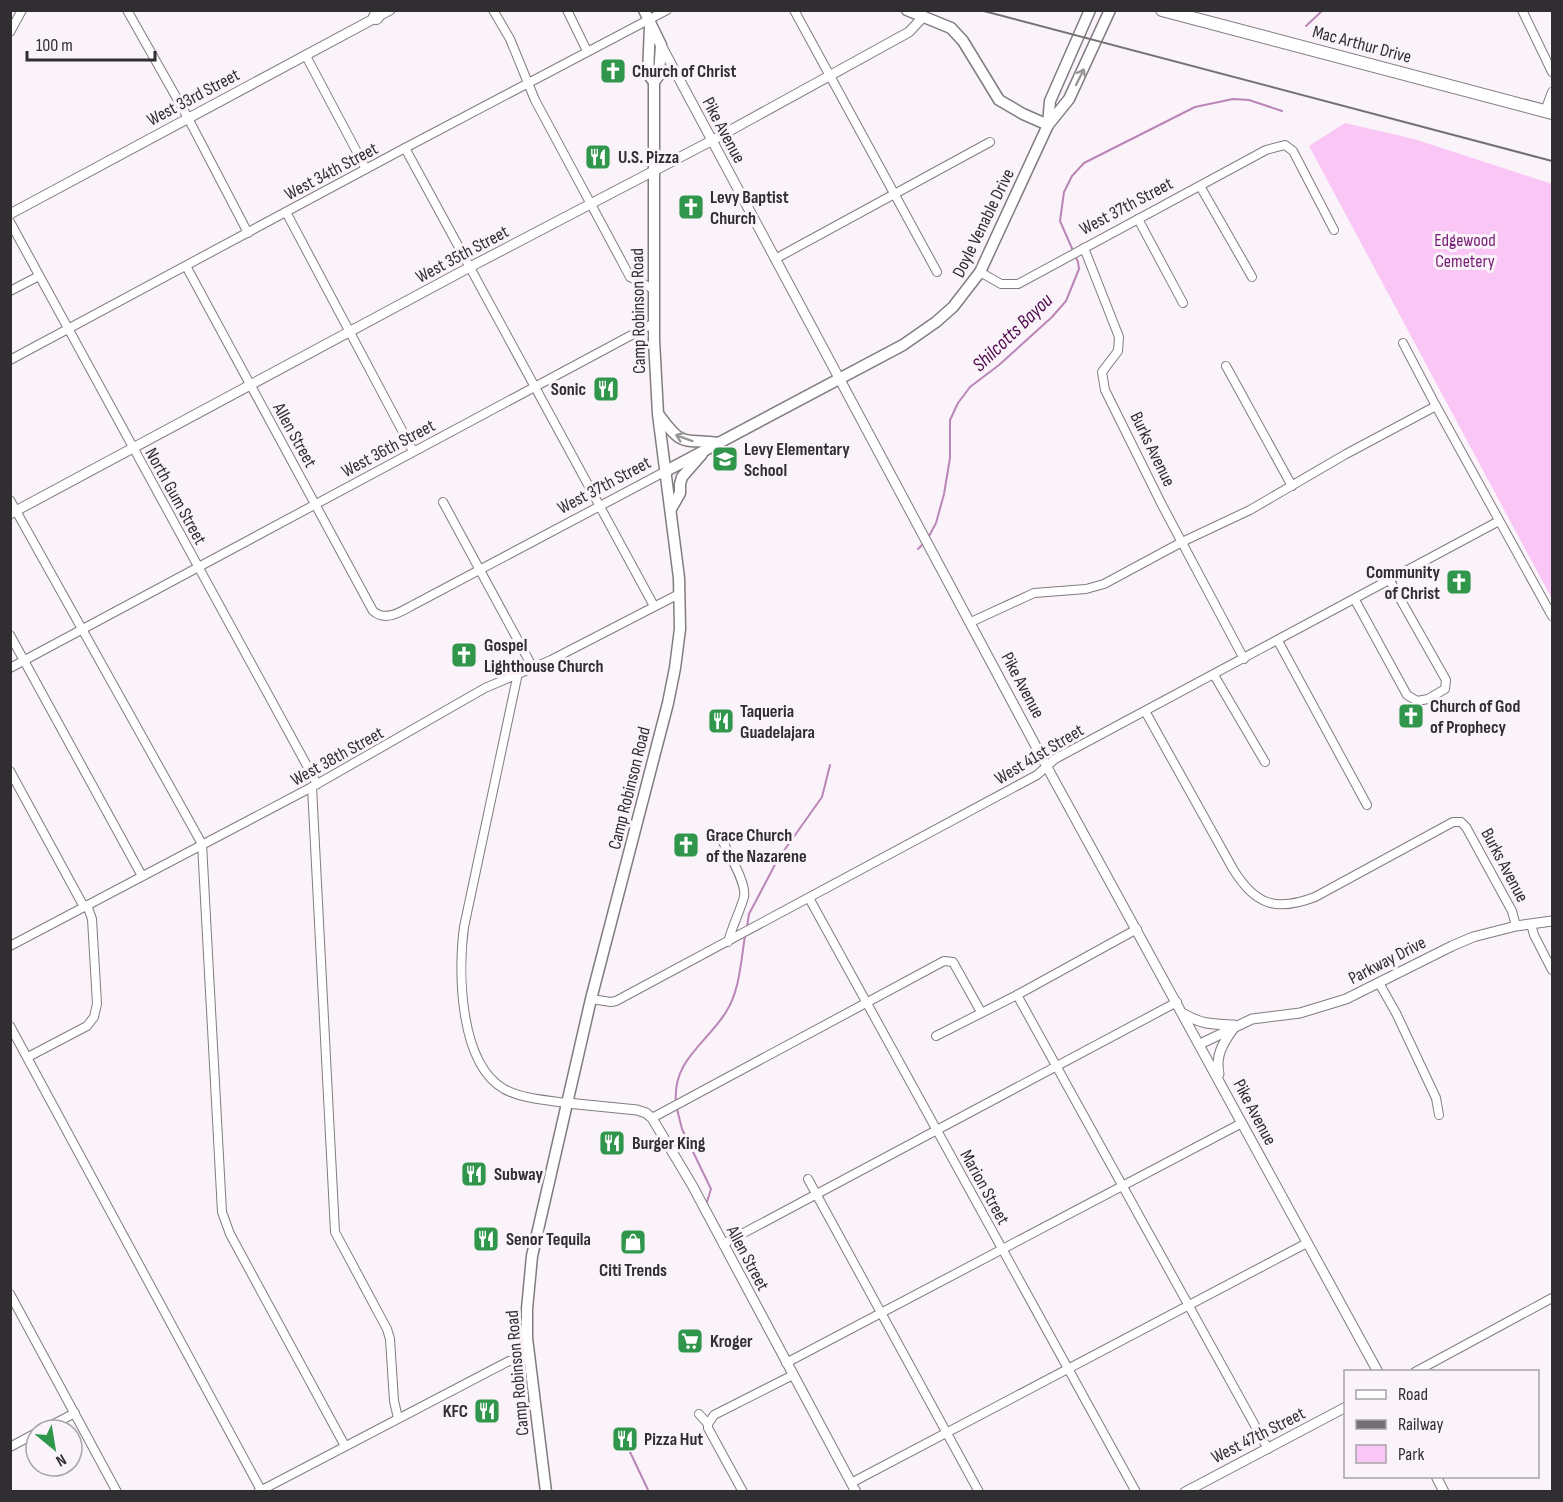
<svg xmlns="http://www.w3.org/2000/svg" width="1563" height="1502" viewBox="0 0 1563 1502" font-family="'Sofia Sans Condensed',sans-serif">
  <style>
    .green { fill: #fac6f6 }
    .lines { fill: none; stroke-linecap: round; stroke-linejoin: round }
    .stream { stroke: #bc85b8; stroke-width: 2 }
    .minor-casing { stroke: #817c81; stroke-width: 10 }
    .tertiary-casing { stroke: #817c81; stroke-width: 11 }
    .secondary-casing { stroke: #817c81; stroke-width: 13 }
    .primary-casing { stroke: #817c81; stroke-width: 14 }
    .motorway-casing { stroke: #817c81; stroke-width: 16 }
    .minor { stroke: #fff; stroke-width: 8 }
    .tertiary { stroke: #fff; stroke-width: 9 }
    .secondary { stroke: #fff; stroke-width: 10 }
    .primary { stroke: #fff; stroke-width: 12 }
    .motorway { stroke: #fff; stroke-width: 14 }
    .rail { stroke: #747073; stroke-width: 2 }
    .oneway { stroke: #989698 }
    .labels { text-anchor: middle; stroke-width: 6; stroke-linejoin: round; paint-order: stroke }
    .street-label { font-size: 18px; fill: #302e30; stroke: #faf3f9 }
    .poi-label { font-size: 18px; font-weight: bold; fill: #302e30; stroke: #faf3f9; text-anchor: start }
    .park-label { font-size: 18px; fill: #761c74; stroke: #faf3f9 }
    .water-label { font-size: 20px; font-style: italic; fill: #500b4f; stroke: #faf3f9 }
  </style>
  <rect width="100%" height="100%" fill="#faf3f9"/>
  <polygon class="green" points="1345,123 1414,139 1552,184 1552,599 1309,146"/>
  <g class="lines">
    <g class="stream">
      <polyline points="1306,26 1323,10"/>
      <polyline points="928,538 936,523 944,494 950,458 950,420 958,403 970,387 999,365 1052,317 1066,301 1079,269 1078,262 1060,221 1064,192 1072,176 1084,163 1195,107 1233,99 1249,100 1282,111"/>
      <polyline points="918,549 924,543"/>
      <polyline points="747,927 749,914 778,859 822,797 830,765"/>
      <path d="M 676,1103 C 672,1060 707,1043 726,1012 C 740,990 741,960 745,936"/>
      <polyline points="677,1109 682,1129 711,1189 707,1202"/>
      <polyline points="630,1452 649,1492"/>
    </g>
    <defs>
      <g id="minor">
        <polyline points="127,10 188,118 248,233"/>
        <polyline points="493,10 510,39 535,100 622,262 630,277 653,289"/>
        <polyline points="567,10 587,51"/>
        <polyline points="794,10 937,272"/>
        <polyline points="1522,10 1552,72"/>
        <polyline points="10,32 22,10"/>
        <polyline points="306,56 366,169"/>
        <polyline points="1545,111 1552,92"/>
        <polyline points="405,148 654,606"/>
        <polyline points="1200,186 1252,277"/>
        <polyline points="286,212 413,451"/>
        <polyline points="1138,219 1183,303"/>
        <polyline points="10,222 317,784"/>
        <polyline points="1084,248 1119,337 1118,351 1102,372 1105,390 1162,505 1244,659"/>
        <polyline points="775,259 990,142"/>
        <path d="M 186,266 L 373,611 C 387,623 403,610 417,603 L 666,471"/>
        <polyline points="980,272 1001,284 1018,284 1266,150 1285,145 1293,151 1334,230"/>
        <polyline points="10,291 39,276"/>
        <polyline points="1403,343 1436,406 1552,616"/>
        <polyline points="10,360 405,148 667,10"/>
        <polyline points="1226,366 1292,486"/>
        <polyline points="10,500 202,844 222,1212 230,1234 345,1446"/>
        <polyline points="443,502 533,668"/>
        <polyline points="1355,600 1407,695 1417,701 1428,699 1445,689 1446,680 1390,581"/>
        <polyline points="971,622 1034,593 1086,589 1104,584 1182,542 1250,510 1346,454 1436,406"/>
        <polyline points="10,635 142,876"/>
        <polyline points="1278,641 1367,805"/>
        <polyline points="10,668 654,323"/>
        <path d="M 518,673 L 464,927 C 458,971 459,1063 504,1089 C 523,1099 546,1100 567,1103"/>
        <polyline points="1214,675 1265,762"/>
        <path d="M 1145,711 L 1233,869 C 1255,905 1276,912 1315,897 L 1453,822 L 1461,822 L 1466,827 L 1512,911 L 1516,926"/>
        <polyline points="10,771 84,907"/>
        <polyline points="312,787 335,1232 387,1329 390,1339 394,1401 398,1418"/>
        <path d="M 722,840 C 728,853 747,883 744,897 C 740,911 732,927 728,942"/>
        <polyline points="809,898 1136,1492"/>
        <polyline points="1531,924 1534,935 1552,970"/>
        <polyline points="10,946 312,787 485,688 551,660 679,594"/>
        <polyline points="1379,983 1396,1013 1436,1098 1439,1115"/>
        <polyline points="1017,995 1268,1449"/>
        <polyline points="591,999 611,1002 616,1001 1037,775 1055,759 1499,521"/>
        <polyline points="10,1026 262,1492"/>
        <polyline points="936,1036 1017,995 1137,929"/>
        <polyline points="28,1057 87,1026 94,1017 97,1004 92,919 87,905"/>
        <polyline points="652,1118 944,961 953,962 981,1012"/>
        <polyline points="808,1179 979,1492"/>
        <polyline points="723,1244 1177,1002"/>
        <polyline points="10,1294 117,1492"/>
        <polyline points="786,1363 1242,1123"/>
        <polyline points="1415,1372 1552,1298"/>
        <polyline points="699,1414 708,1424 708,1428 743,1492"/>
        <polyline points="708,1424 714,1415 793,1375"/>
        <polyline points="42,1430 75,1413"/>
        <polyline points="10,1447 36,1433"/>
        <polyline points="851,1483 1307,1243"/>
        <polyline points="258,1492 509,1361 529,1359"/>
      </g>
      <g id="tertiary">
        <polyline points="661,45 1047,767 1378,1372"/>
        <polyline points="10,214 390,10"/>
        <polyline points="10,514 470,267 711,141 909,32 923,17"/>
        <path d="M 1184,1014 C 1203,1025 1213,1024 1234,1025"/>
        <polyline points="1200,1044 1252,1019 1300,1013 1346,999 1452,946 1473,937 1516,926 1552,921"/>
        <path d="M 1219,1074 C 1215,1056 1223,1043 1233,1029"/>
        <polyline points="567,1103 637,1110 646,1113 652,1118 692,1185 856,1492"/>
        <polyline points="1436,1476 1444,1492"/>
        <polyline points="1185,1492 1346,1407"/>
      </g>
      <g id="secondary">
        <polyline points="907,10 951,28 963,41 999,100 1023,114 1048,125"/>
        <polyline points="650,26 648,74 654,82"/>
        <polyline points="1048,125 1050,101 1090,10"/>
        <path d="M 659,415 C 684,449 682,438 719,443"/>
        <polyline points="666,471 903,345 936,322 953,307 980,272 1048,125 1069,99 1110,10"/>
        <polyline points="671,509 680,493 680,484 682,477 702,454"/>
        <polyline points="546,1492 527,1338 527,1309 532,1256 591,999 668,703 675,668 680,629 679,578 658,414 654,340 654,82 659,75 661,45 644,10"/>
      </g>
      <polyline id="primary" points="1162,10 1552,113"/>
      <polyline id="motorway" points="376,17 380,10"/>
    </defs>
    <use href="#minor" class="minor-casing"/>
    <use href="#tertiary" class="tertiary-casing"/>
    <use href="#secondary" class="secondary-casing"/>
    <use href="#primary" class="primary-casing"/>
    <use href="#motorway" class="motorway-casing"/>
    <use href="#minor" class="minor"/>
    <use href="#tertiary" class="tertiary"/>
    <use href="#secondary" class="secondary"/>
    <use href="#primary" class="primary"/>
    <use href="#motorway" class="motorway"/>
    <polyline class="rail" points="980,10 1552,161"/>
  </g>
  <defs><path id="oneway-shaft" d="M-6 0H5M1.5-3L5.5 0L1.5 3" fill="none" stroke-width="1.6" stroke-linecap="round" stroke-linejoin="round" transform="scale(1.5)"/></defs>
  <g class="oneway">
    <use href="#oneway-shaft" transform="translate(1080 77) rotate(-64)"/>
    <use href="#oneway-shaft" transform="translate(684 438) rotate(-160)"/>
  </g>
  <defs>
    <symbol id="church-square" viewBox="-11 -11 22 22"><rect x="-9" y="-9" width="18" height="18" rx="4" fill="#30964c" stroke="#faf3f9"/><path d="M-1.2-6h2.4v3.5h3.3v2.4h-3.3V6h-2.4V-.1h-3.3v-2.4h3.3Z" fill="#fff"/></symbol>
    <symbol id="restaurant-square" viewBox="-11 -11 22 22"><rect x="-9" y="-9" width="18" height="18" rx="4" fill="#30964c" stroke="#faf3f9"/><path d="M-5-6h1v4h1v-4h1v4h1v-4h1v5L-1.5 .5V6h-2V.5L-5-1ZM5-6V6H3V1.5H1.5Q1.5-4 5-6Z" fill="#fff"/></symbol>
    <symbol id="school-square" viewBox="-11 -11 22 22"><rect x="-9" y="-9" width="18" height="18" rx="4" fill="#30964c" stroke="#faf3f9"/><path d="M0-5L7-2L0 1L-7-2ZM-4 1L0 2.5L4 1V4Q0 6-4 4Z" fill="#fff"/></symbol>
    <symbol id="shop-square" viewBox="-11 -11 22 22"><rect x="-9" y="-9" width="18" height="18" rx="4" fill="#30964c" stroke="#faf3f9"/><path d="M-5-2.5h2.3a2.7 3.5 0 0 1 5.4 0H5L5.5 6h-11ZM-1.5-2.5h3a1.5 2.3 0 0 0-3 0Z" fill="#fff"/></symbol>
    <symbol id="supermarket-square" viewBox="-11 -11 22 22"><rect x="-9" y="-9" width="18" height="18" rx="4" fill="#30964c" stroke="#faf3f9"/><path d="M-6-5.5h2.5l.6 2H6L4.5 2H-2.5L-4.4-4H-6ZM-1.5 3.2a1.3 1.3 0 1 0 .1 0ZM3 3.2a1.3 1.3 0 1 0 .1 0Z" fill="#fff"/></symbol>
  </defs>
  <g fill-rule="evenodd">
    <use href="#church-square" x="598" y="56" width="30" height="30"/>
    <use href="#restaurant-square" x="583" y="142" width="30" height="30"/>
    <use href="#church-square" x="676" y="192" width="30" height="30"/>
    <use href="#restaurant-square" x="591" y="374" width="30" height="30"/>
    <use href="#school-square" x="710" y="444" width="30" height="30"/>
    <use href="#church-square" x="1444" y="567" width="30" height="30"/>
    <use href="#church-square" x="449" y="640" width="30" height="30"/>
    <use href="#church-square" x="1396" y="701" width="30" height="30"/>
    <use href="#restaurant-square" x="706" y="706" width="30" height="30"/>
    <use href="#church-square" x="671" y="830" width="30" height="30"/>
    <use href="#restaurant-square" x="597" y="1128" width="30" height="30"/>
    <use href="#restaurant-square" x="459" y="1159" width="30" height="30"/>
    <use href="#restaurant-square" x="471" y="1224" width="30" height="30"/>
    <use href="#shop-square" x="618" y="1227" width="30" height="30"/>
    <use href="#supermarket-square" x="675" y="1326" width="30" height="30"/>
    <use href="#restaurant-square" x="472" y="1396" width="30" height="30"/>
    <use href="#restaurant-square" x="610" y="1424" width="30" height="30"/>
  </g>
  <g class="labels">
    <g class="street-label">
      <text transform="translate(1362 44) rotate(15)" y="6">Mac Arthur Drive</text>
      <text transform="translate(193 97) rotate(-28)" y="6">West 33rd Street</text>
      <text transform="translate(724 130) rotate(62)" y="6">Pike Avenue</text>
      <text transform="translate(331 171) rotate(-28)" y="6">West 34th Street</text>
      <text transform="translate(1126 206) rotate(-28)" y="6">West 37th Street</text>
      <text transform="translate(983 223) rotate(-64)" y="6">Doyle Venable Drive</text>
      <text transform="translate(462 254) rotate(-28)" y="6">West 35th Street</text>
      <text transform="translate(638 311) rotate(-91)" y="6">Camp Robinson Road</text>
      <text transform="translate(295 435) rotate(61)" y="6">Allen Street</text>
      <text transform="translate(388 448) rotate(-28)" y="6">West 36th Street</text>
      <text transform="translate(1153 449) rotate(64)" y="6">Burks Avenue</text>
      <text transform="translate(604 485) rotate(-28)" y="6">West 37th Street</text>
      <text transform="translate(176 496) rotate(61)" y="6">North Gum Street</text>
      <text transform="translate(1023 685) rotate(62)" y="6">Pike Avenue</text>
      <text transform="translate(1039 754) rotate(-31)" y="6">West 41st Street</text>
      <text transform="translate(337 756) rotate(-29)" y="6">West 38th Street</text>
      <text transform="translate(629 788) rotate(-76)" y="6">Camp Robinson Road</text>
      <text transform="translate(1505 865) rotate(62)" y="6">Burks Avenue</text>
      <text transform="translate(1387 960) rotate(-27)" y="6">Parkway Drive</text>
      <text transform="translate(1255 1112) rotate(62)" y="6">Pike Avenue</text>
      <text transform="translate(985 1187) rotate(61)" y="6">Marion Street</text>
      <text transform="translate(748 1258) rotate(62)" y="6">Allen Street</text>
      <text transform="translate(517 1373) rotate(-95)" y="6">Camp Robinson Road</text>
      <text transform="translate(1258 1435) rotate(-27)" y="6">West 47th Street</text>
    </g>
    <g class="poi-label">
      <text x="632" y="77">Church of Christ</text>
      <text x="618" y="163">U.S. Pizza</text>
      <text x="710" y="203">Levy Baptist<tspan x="710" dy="21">Church</tspan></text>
      <text x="586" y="395" text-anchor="end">Sonic</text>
      <text x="744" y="455">Levy Elementary<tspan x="744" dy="21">School</tspan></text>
      <text x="1440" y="578" text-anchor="end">Community<tspan x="1440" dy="21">of Christ</tspan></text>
      <text x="484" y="651">Gospel<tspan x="484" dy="21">Lighthouse Church</tspan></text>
      <text x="1430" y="712">Church of God<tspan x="1430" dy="21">of Prophecy</tspan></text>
      <text x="740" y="717">Taqueria<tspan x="740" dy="21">Guadelajara</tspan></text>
      <text x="706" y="841">Grace Church<tspan x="706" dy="21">of the Nazarene</tspan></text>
      <text x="632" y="1149">Burger King</text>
      <text x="494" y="1180">Subway</text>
      <text x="506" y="1245">Senor Tequila</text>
      <text x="633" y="1276" text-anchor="middle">Citi Trends</text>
      <text x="710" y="1347">Kroger</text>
      <text x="468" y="1417" text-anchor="end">KFC</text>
      <text x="644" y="1445">Pizza Hut</text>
    </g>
    <g class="park-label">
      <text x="1465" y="246">Edgewood<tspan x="1465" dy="21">Cemetery</tspan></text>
    </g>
    <g class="water-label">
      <text transform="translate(1012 332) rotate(-44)" y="7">Shilcotts Bayou</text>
    </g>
  </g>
  <rect width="1563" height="1502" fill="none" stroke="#302e30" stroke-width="24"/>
  <rect x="1344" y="1370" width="195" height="108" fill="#faf3f9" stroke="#a9a4a9" stroke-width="1.5"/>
  <rect x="1356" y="1390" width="30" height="9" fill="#ffffff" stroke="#a9a4a9" stroke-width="1.5"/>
  <text x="1398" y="1400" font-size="18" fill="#302e30">Road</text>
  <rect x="1356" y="1420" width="30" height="9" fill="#747073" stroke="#a9a4a9" stroke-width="1.5"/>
  <text x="1398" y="1430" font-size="18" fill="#302e30">Railway</text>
  <rect x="1356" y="1445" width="30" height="18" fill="#fac6f6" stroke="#a9a4a9" stroke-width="1.5"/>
  <text x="1398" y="1460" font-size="18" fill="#302e30">Park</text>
  <g transform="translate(54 1448) rotate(150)"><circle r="28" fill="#faf3f9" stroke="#a9a4a9" stroke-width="1.5"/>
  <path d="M0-4.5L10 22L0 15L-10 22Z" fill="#30964c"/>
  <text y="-9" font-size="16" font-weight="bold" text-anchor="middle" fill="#302e30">N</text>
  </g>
  <path d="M27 51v9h128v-9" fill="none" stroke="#302e30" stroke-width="3"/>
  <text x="36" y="51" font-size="18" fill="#302e30" stroke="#faf3f9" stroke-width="4.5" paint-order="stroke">100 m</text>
</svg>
